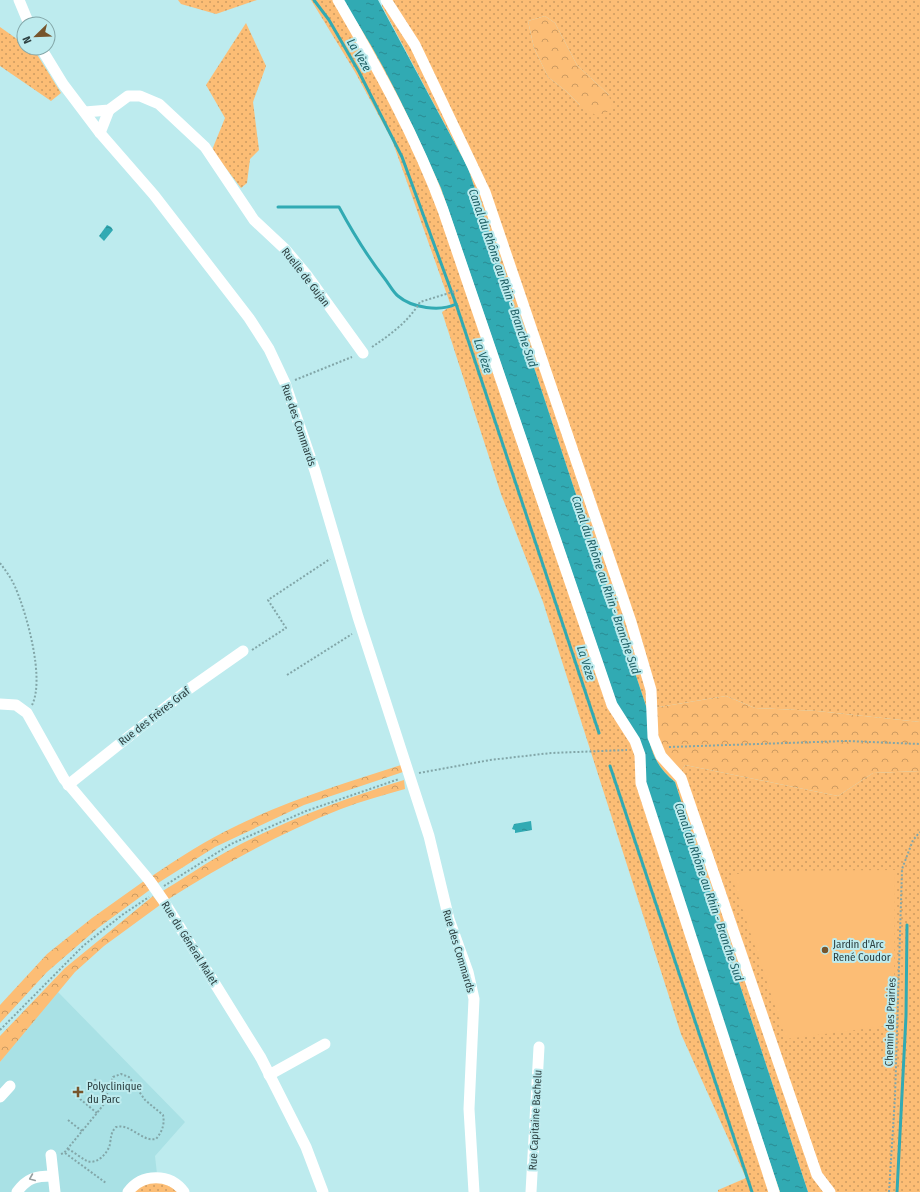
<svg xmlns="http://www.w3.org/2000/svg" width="920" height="1192" viewBox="0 0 920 1192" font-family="'Fira Sans Condensed',sans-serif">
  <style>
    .built { fill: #a9e1e5 }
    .grass { fill: url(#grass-dots); fill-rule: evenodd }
    .forest { fill: url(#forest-crowns) }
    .pitch { fill: #fcbd75 }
    .water { fill: url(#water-ripples) }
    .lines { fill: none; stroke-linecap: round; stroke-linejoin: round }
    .stream { stroke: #31aab3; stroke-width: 3 }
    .path { stroke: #82a6a8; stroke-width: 2; stroke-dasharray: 2 2; stroke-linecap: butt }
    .minor { stroke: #fff; stroke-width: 11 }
    .oneway { stroke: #969fa0 }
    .poi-dot { fill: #77552c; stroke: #bdebee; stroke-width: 1.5 }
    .labels { text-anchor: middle; stroke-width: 4; stroke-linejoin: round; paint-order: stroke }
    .street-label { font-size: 11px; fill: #2c3f40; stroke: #bdebee }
    .poi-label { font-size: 11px; fill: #2c3f40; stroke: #bdebee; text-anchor: start }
    .water-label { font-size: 12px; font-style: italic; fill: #206065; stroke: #bdebee }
  </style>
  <defs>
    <pattern id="grass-dots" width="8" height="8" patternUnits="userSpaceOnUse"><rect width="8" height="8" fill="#fcbd75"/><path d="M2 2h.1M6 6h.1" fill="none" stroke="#cc9b61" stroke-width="1.8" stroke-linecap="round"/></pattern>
    <pattern id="forest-crowns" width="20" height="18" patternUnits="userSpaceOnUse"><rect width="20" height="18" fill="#fcbd75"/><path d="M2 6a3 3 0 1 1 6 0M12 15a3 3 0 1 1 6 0" fill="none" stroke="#cc9b61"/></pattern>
    <pattern id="water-ripples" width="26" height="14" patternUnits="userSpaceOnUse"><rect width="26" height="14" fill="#31aab3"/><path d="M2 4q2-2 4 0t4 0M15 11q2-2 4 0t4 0" fill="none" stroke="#2a8c93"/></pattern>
  </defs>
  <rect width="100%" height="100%" fill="#bdebee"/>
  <polygon class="built" points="58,992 185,1122 155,1156 157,1174 124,1192 0,1192 0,1062 35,1018"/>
  <g class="grass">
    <polygon points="178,0 257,0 216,14 181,4"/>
    <path d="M 311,0 L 342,0 C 383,57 412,123 441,188 L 620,713 L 639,745 L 751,1107 L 780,1192 L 718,1192 L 718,1190 L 746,1178 L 681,1034 L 543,602 L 501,494 L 442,312 L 451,306 L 392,140 L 355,72 Z"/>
    <path d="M 383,0 L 920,0 L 920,722 L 817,711 L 755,708 L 726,696 L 647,709 L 468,168 L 382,6 ZM 545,16 L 555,23 L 577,65 L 609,95 L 580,105 L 566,91 L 548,77 L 534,48 L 528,21 Z"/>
    <polygon points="246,23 266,66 253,102 259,150 250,159 247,183 241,188 212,150 225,118 206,85"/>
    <polygon points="0,27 24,44 24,48 33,48 61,93 51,101 0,66"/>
    <polygon points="685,765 838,796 873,773 920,771 920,1192 808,1192 730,955 675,782"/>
    <polygon points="159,1178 184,1192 128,1192"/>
  </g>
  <g class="forest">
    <polygon points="545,16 555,23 577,65 609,95 612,108 600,118 580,105 566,91 548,77 534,48 528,21"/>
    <path d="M 726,696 L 755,708 L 817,711 L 920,722 L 920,771 L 873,773 L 838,796 L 685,765 L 675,782 C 650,762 647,739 647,709 Z"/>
    <path d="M 401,765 L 403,772 L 304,805 L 215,847 L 158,883 L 152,876 C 179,858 206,840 236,826 C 289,800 345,783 401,765 Z"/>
    <path d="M 404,780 L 405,789 C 384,795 362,801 341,809 C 280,833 222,865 167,900 L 161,892 C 183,879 204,864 226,852 C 283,821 343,799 404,780 Z"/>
    <polygon points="144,881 151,889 98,928 47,972 0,1023 0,1005 47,954 92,918"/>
    <polygon points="153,896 160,905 104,946 75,972 0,1062 0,1036 65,968"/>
  </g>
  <polygon class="pitch" points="895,870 894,1025 786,1039 731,875 755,871"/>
  <g class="water">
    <path d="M 342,0 L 378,0 L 468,168 L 647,709 C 647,739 650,762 675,782 L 730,955 L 808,1192 L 780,1192 L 643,785 L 644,771 L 620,713 L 441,188 C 412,124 383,58 342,0 Z"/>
    <polygon points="107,225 111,227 113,230 104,241 99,236"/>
    <polygon points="531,821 532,830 515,833 515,830 512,829 514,824"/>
  </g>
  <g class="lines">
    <g class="stream">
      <polyline points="314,0 329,20 359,72 402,157 456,304 599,733"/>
      <path d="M 278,207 L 339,207 C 353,233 367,256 385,279 C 389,284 393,292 398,296 C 412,308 440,312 456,304"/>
      <polyline points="610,766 752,1192"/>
      <polyline points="897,1192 906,1016 907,925"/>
    </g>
    <g class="path">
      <path d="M 372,347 C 390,335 409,321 420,302 L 459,290"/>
      <polyline points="295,380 352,357"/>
      <path d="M 0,563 C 6,571 12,579 16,589 C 27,615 45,679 32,705"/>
      <polyline points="252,650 286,628 268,600 330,559"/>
      <polyline points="287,675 352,634"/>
      <polyline points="669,747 846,741 920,744"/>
      <polyline points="419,773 490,760 551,753 627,750"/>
      <polyline points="164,886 231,844 306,811 399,779"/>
      <polyline points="0,1030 83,946 122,915 149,897"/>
      <polyline points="80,1099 97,1113"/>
      <polyline points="68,1120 82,1131"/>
      <path d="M 68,1149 C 74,1152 81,1158 87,1161 C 97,1165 108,1153 110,1144 C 111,1137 111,1132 116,1127 C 131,1123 141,1142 156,1139 C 162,1132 165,1124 163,1115 L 145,1100 L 129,1077 L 121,1074 L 113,1077 L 108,1091"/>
      <polyline points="65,1153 106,1183"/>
      <polyline points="61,1154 64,1153 97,1113 104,1104 108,1091 93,1078"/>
      <polyline points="889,1192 895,1097 902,869 913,840 920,832"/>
    </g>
    <g class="minor">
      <polyline points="19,0 29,24"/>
      <path d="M 338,0 C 377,67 416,137 443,210 L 612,705 L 635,741 L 640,755 L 641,783 L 774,1192"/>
      <polyline points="386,0 415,45 485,192 631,622 651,690 653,737 661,756 681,778 817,1175 830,1192"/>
      <polyline points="41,48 63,84 100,133 154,195 249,318 269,349 285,383 315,471 358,617 429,836 449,919 468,972 474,999 469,1109 474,1192"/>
      <polyline points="85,112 109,110 128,96 140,96 159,104 205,147 254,220 285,249 306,274 363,353"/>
      <polyline points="100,133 109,110"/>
      <polyline points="0,704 16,705 27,713 64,779 149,880 163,900 261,1058 306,1147 323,1192"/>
      <polyline points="68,785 186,691 243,651"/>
      <polyline points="269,1075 325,1044"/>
      <polyline points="0,1097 10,1086"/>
      <polyline points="51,1155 55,1192"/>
      <path d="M 17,1192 C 27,1178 36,1176 52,1176"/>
      <path d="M 128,1192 C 142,1173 170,1173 184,1192"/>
      <polyline points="531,1192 539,1047"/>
    </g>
  </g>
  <defs><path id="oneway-chevron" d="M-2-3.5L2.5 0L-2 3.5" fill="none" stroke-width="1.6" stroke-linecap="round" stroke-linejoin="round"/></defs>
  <use class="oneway" href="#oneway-chevron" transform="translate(32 1178) rotate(157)"/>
  <g class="poi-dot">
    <circle cx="825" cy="950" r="4"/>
    <path d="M76 1086h4v4h4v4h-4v4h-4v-4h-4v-4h4z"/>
  </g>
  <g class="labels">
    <g class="street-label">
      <text transform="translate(306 277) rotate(52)" y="4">Ruelle de Gujan</text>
      <text transform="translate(299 425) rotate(71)" y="4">Rue des Commards</text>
      <text transform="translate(154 716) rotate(-38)" y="4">Rue des Frères Graf</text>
      <text transform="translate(190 943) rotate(58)" y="4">Rue du Général Malet</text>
      <text transform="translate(459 951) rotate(73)" y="4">Rue des Commards</text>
      <text transform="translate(890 1022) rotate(-88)" y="4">Chemin des Prairies</text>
      <text transform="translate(535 1120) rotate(-87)" y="4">Rue Capitaine Bachelu</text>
    </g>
    <g class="poi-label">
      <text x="833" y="948">Jardin d'Arc<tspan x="833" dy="13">René Coudor</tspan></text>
      <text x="87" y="1090">Polyclinique<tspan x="87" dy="13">du Parc</tspan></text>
    </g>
    <g class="water-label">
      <text transform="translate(359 55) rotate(59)" y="4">La Vèze</text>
      <text transform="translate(503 278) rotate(71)" y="4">Canal du Rhône au Rhin - Branche Sud</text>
      <text transform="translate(483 356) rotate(72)" y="4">La Vèze</text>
      <text transform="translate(606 585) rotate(71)" y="4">Canal du Rhône au Rhin - Branche Sud</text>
      <text transform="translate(586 663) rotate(72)" y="4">La Vèze</text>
      <text transform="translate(709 892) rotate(71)" y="4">Canal du Rhône au Rhin - Branche Sud</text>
    </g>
  </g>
  <g transform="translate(36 36) rotate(247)"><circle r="19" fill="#bdebee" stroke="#83a6a8"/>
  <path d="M0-3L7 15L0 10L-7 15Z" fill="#77552c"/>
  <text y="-6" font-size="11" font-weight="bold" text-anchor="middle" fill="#2c3f40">N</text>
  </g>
</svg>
